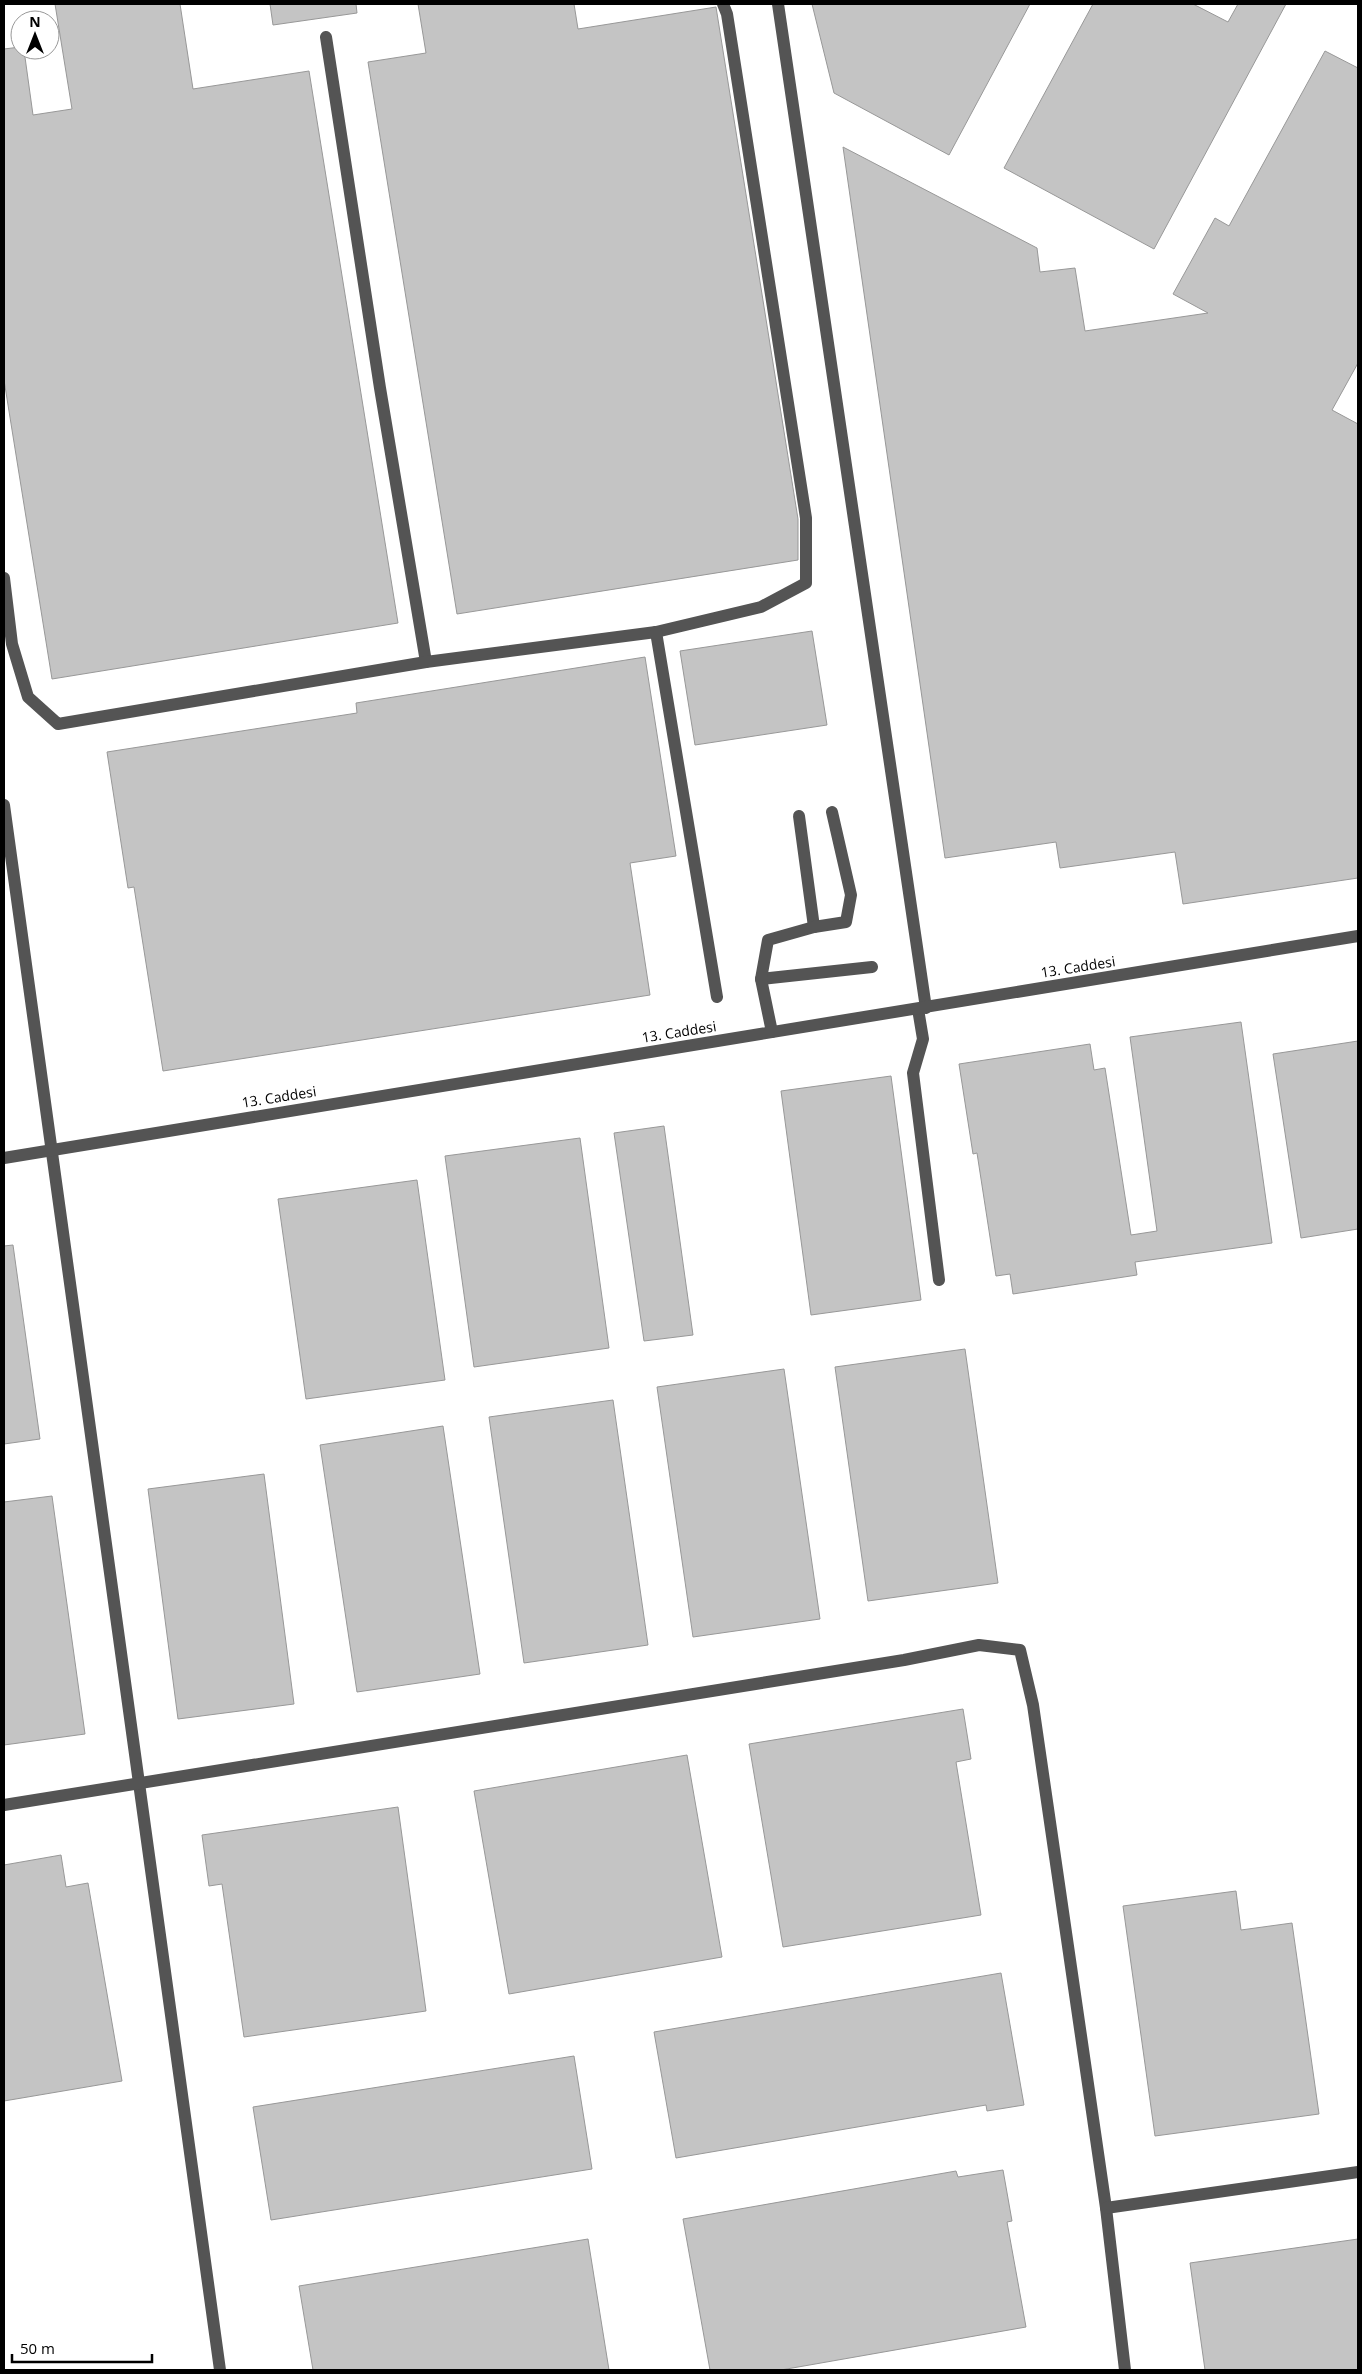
<svg xmlns="http://www.w3.org/2000/svg" width="1362" height="2374" viewBox="0 0 1362 2374" font-family="'Open Sans',sans-serif">
  <style>
    .building { fill: #c4c4c4; stroke: #989898 }
    .lines { fill: none; stroke-linecap: round; stroke-linejoin: round }
    .minor { stroke: #545454; stroke-width: 12 }
    .labels { text-anchor: middle; stroke-width: 5; stroke-linejoin: round; paint-order: stroke }
    .street-label { font-size: 14px; fill: #000; stroke: #fff }
  </style>
  <rect width="100%" height="100%" fill="#fff"/>
  <g class="building">
    <polygon points="55,4 180,4 193,89 309,71 398,623 52,679 4,380 4,49 20,47 20,50 24,50 33,115 72,109"/>
    <polygon points="270,4 356,4 357,13 273,25"/>
    <polygon points="418,4 574,4 578,29 716,7 798,519 798,560 457,614 368,62 426,53"/>
    <polygon points="812,4 1030,4 949,155 834,93"/>
    <polygon points="1093,4 1193,4 1228,22 1238,4 1286,4 1154,249 1004,168"/>
    <polygon points="1325,51 1358,68 1358,363 1332,410 1358,424 1358,878 1183,904 1175,852 1060,868 1056,842 945,858 843,147 1037,248 1040,272 1075,268 1085,331 1208,313 1173,294 1215,218 1229,226"/>
    <polygon points="812,631 827,725 695,745 680,651"/>
    <polygon points="645,657 676,856 630,863 650,995 163,1071 134,887 128,888 107,752 357,713 356,703"/>
    <polygon points="1241,1022 1272,1243 1135,1262 1137,1275 1013,1294 1010,1274 996,1276 977,1153 973,1154 959,1064 1090,1044 1094,1070 1105,1068 1131,1235 1157,1231 1130,1037"/>
    <polygon points="1358,1041 1358,1229 1301,1238 1273,1054"/>
    <polygon points="891,1076 921,1300 811,1315 781,1091"/>
    <polygon points="664,1126 693,1335 644,1341 614,1133"/>
    <polygon points="580,1138 609,1348 474,1367 445,1156"/>
    <polygon points="417,1180 445,1380 306,1399 278,1199"/>
    <polygon points="13,1245 40,1439 4,1444 4,1246"/>
    <polygon points="965,1349 998,1583 868,1601 835,1367"/>
    <polygon points="784,1369 820,1619 693,1637 657,1387"/>
    <polygon points="613,1400 648,1645 524,1663 489,1417"/>
    <polygon points="443,1426 480,1674 357,1692 320,1445"/>
    <polygon points="264,1474 294,1704 178,1719 148,1489"/>
    <polygon points="52,1496 85,1734 4,1745 4,1502"/>
    <polygon points="963,1709 971,1759 956,1762 981,1915 783,1947 749,1744"/>
    <polygon points="687,1755 722,1957 509,1994 474,1791"/>
    <polygon points="398,1807 426,2011 244,2037 222,1884 209,1886 202,1835"/>
    <polygon points="61,1855 66,1887 88,1883 122,2081 4,2101 4,1865"/>
    <polygon points="1236,1891 1241,1930 1292,1923 1319,2114 1155,2136 1123,1906"/>
    <polygon points="1001,1973 1024,2105 987,2111 986,2105 676,2158 654,2032"/>
    <polygon points="574,2056 592,2169 271,2220 253,2107"/>
    <polygon points="1003,2170 1012,2221 1007,2222 1026,2327 781,2370 710,2370 683,2219 956,2171 958,2177"/>
    <polygon points="588,2239 609,2370 313,2370 299,2286"/>
    <polygon points="1358,2239 1358,2370 1205,2370 1190,2263"/>
  </g>
  <g class="lines">
    <g class="minor">
      <polyline points="778,4 926,1008"/>
      <polyline points="326,37 380,388 426,662"/>
      <polyline points="4,578 12,644 28,697 58,724 426,662 656,632 761,607 806,583 806,518 727,14 723,4"/>
      <polyline points="656,632 717,997"/>
      <polyline points="4,805 220,2370"/>
      <polyline points="799,816 814,927"/>
      <polyline points="761,979 872,967"/>
      <polyline points="918,1009 923,1039 913,1073 939,1280"/>
      <polyline points="772,1032 761,979 768,940 814,927 846,922 851,895 832,812"/>
      <polyline points="4,1158 1358,936"/>
      <polyline points="4,1805 904,1660 979,1645 1020,1650 1033,1705 1106,2208 1125,2370"/>
      <polyline points="1106,2208 1358,2172"/>
    </g>
  </g>
  <g class="labels">
    <g class="street-label">
      <text transform="translate(1078 967) rotate(-9)" y="5">13. Caddesi</text>
      <text transform="translate(679 1032) rotate(-9)" y="5">13. Caddesi</text>
      <text transform="translate(279 1097) rotate(-9)" y="5">13. Caddesi</text>
    </g>
  </g>
  <rect width="1362" height="2374" fill="none" stroke="#000000" stroke-width="10"/>
  <g transform="translate(35 35)"><circle r="24" fill="#ffffff" stroke="#999999"/>
  <path d="M0-4L9 19L0 12L-9 19Z" fill="#000000"/>
  <text y="-8" font-size="14" font-weight="bold" text-anchor="middle" fill="#000000">N</text>
  </g>
  <path d="M12 2354v8h140v-8" fill="none" stroke="#000000" stroke-width="2.5"/>
  <text x="20" y="2354" font-size="15" fill="#000000" stroke="#ffffff" stroke-width="4" paint-order="stroke">50 m</text>
</svg>
